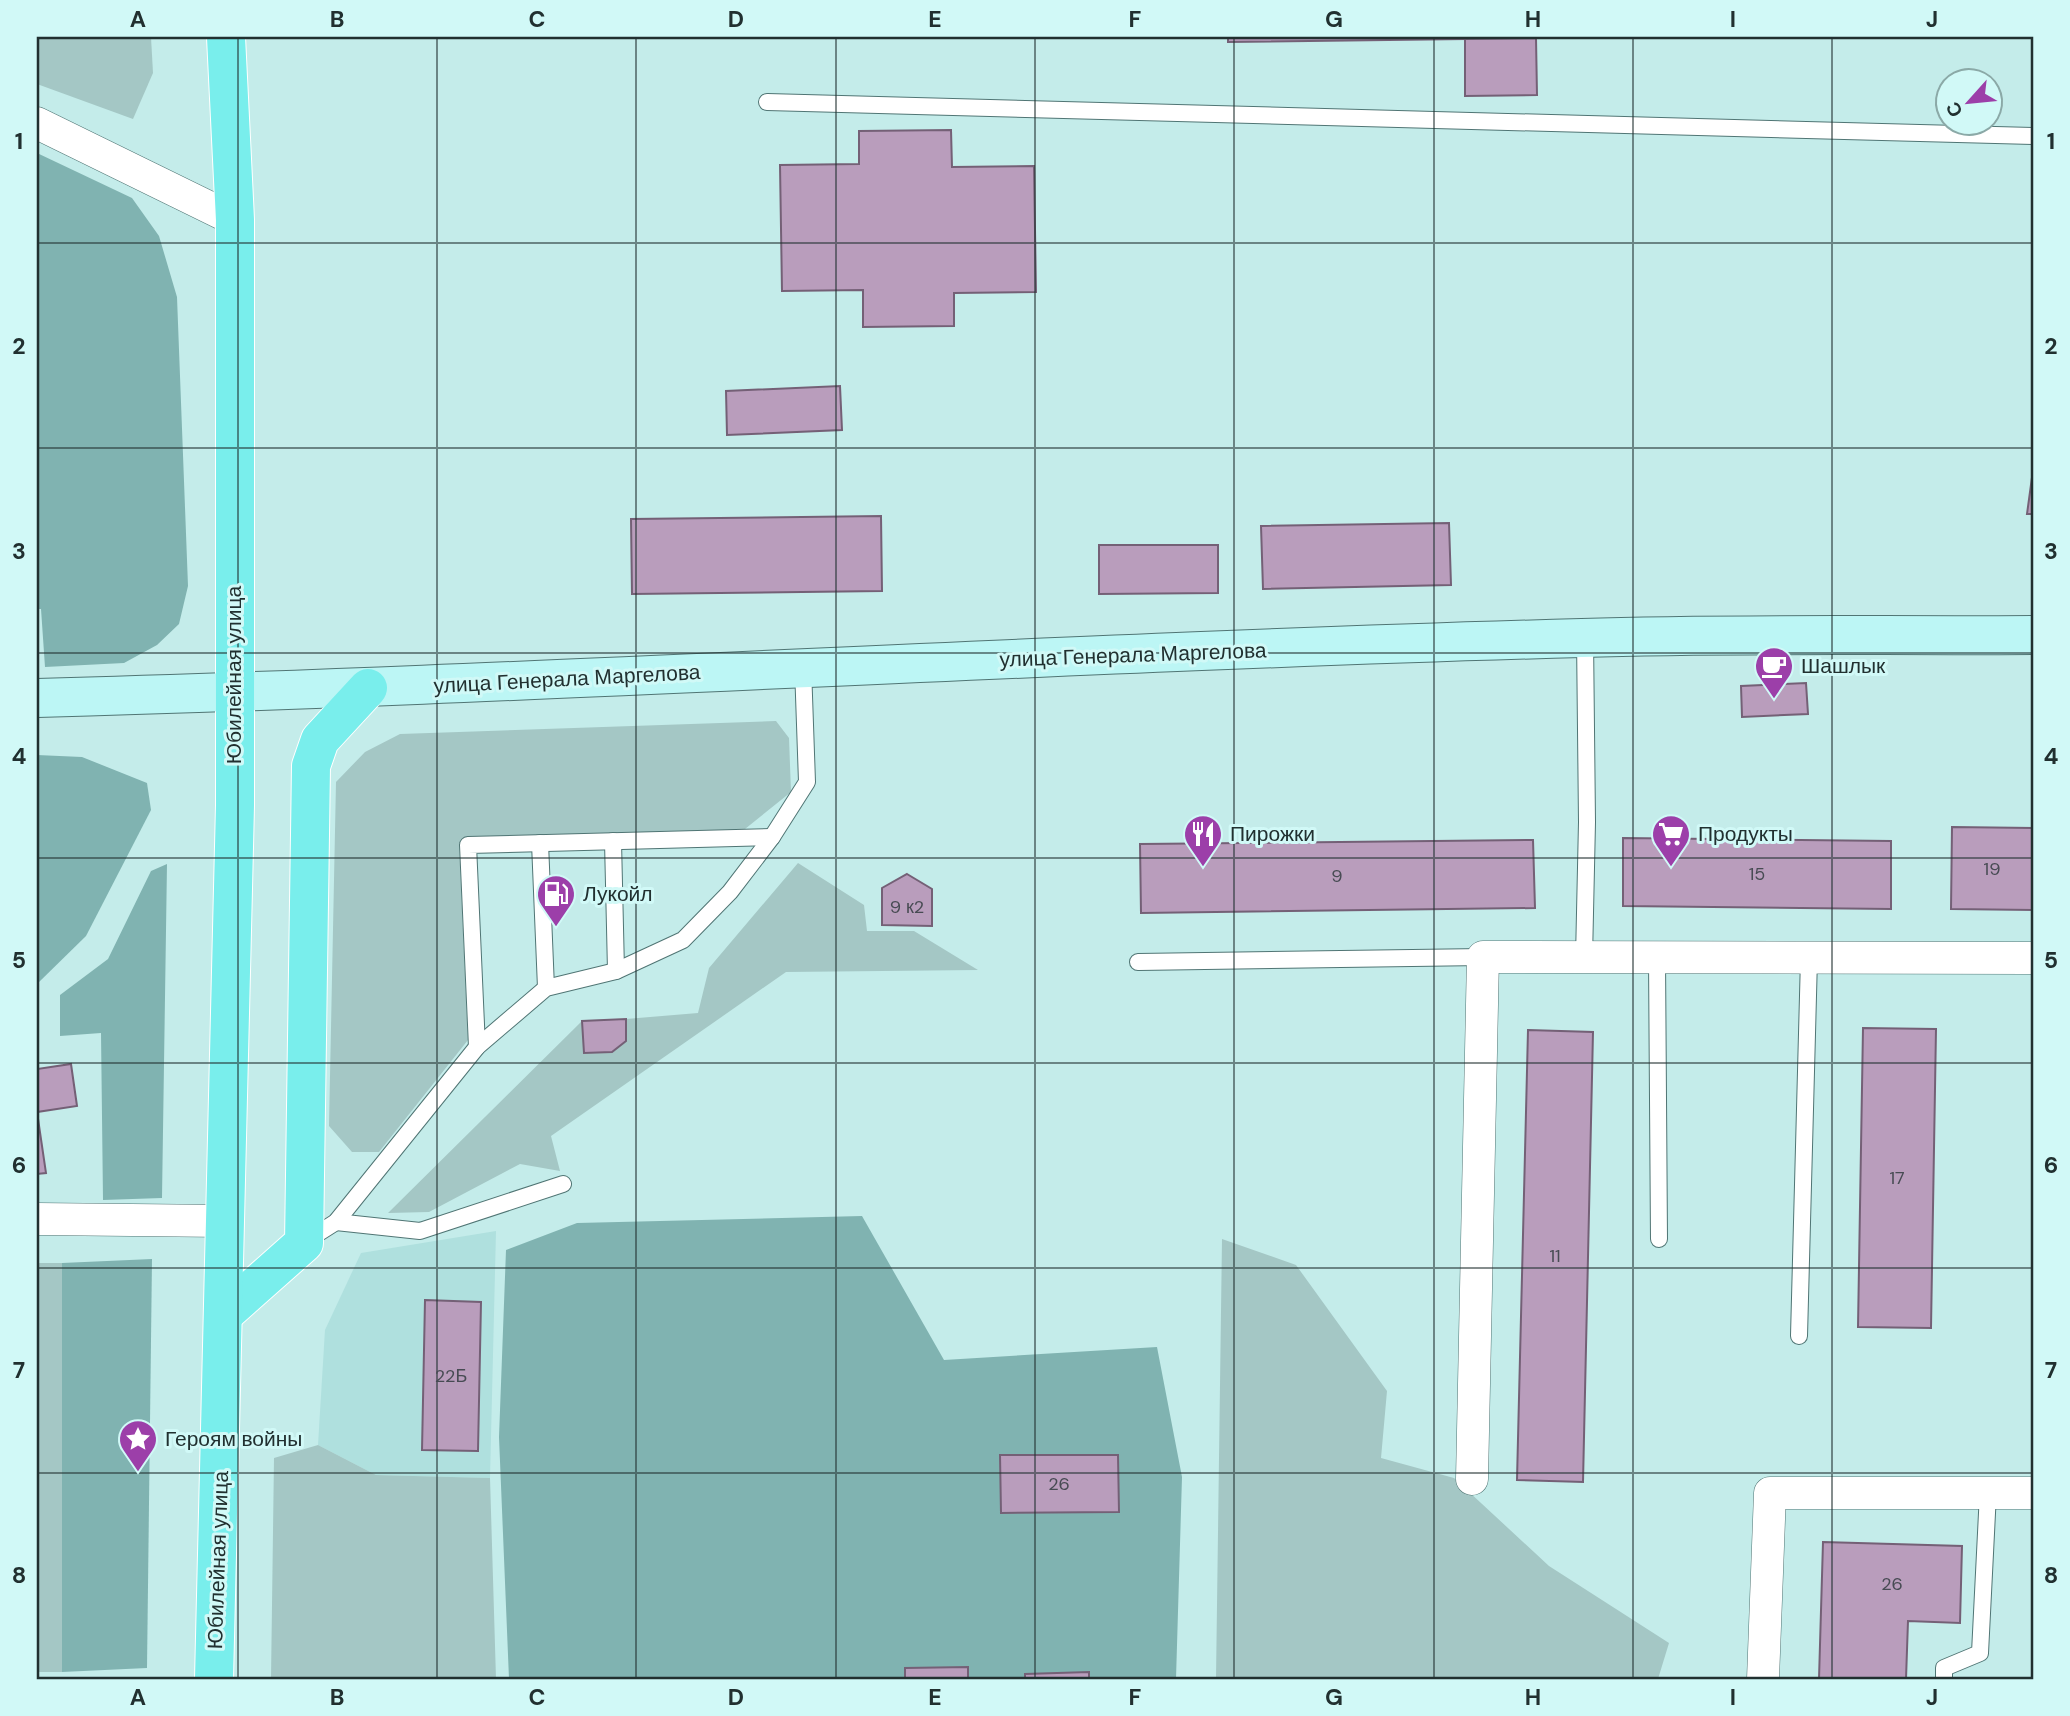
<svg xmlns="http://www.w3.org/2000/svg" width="2070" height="1716" viewBox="0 0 2070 1716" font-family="'DM Sans',sans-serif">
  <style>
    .built { fill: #afe0de }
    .green { fill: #a4c7c5 }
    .forest { fill: #80b3b1 }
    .building { fill: #b99dbc; stroke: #746076; stroke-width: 2 }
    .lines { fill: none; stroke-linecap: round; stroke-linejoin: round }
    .lane-casing { stroke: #507574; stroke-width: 18 }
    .street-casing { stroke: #507574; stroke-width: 33 }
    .secondary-casing { stroke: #507574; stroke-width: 40 }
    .primary-casing { stroke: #fff; stroke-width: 40 }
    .lane { stroke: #fff; stroke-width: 16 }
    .street { stroke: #fff; stroke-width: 32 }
    .secondary { stroke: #bcf6f5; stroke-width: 38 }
    .primary { stroke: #79eeec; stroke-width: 38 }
    .grid { fill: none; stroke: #213030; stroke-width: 2; stroke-opacity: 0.55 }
    .labels { text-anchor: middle; stroke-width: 6; stroke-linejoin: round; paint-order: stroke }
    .number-label { font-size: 18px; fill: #474b53 }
    .street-label { font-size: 21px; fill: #213030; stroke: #d1f9f7 }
    .poi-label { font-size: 21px; fill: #213030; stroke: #d1f9f7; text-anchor: start }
    .neatline { fill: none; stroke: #213030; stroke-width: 2.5 }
    .grid-label { font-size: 23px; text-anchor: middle; font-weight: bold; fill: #213030 }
  </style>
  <rect width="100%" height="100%" fill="#c4ecea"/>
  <polygon class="built" points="496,1231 490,1478 376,1475 318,1445 325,1330 361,1253"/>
  <g class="green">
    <polygon points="37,37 151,37 153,73 133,119 37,84"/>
    <polygon points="776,721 789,738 791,792 740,833 459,843 468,1040 379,1152 352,1152 329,1126 336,782 365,752 400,734"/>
    <polygon points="798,863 864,905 867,931 914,931 978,970 786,972 551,1136 560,1171 520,1164 429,1212 388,1213 582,1021 584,1053 612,1052 626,1041 626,1019 698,1013 709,968"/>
    <polygon points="1222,1239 1296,1265 1387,1391 1381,1458 1454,1478 1549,1566 1669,1643 1658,1679 1216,1679"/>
    <rect x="37" y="1263" width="25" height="409"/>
    <polygon points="318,1445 376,1475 490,1478 496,1679 271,1679 274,1458"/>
  </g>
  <g class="forest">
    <polygon points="37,153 132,198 159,236 177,297 188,586 179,624 157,645 124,663 45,667 41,609 37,609"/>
    <polygon points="37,755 82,757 147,783 151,810 86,936 37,984"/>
    <polygon points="167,864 162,1198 103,1200 101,1033 60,1036 60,995 108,959 151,871"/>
    <polygon points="862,1216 944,1360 1157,1347 1182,1477 1176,1679 509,1679 499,1437 506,1250 577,1223"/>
    <polygon points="152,1259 147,1668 62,1672 62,1263"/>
  </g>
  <g class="building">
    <polygon points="1228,37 1536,37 1536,38 1228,42"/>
    <polygon points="1536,38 1537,95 1465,96 1465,39"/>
    <polygon points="951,130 952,167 1034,166 1036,292 954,293 954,326 863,327 863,290 782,291 780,165 859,164 859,131"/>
    <polygon points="840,386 842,430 727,435 726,391"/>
    <polygon points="2033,470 2033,514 2027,514"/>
    <polygon points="881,516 882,591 632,594 631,519"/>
    <polygon points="1449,523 1451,585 1263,589 1261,526"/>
    <polygon points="1099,545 1218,545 1218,593 1099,594"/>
    <polygon points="1806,683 1808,714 1742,717 1741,686"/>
    <polygon points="1952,827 2033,828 2033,910 1951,909"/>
    <polygon points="1623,838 1891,841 1891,909 1623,906"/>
    <polygon points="1533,840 1535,908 1141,913 1140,844"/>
    <polygon points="907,874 932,889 932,926 882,925 882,888"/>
    <polygon points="626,1019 626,1041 612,1052 584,1053 582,1021"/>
    <polygon points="1863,1028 1936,1029 1931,1328 1858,1327"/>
    <polygon points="1528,1030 1593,1032 1583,1482 1517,1480"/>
    <polygon points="71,1064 77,1106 37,1112 37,1069"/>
    <polygon points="37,1112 46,1173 37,1174"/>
    <polygon points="425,1300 481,1302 478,1451 422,1450"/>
    <polygon points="1000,1455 1118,1455 1119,1512 1001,1513"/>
    <polygon points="1823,1542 1962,1546 1960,1623 1908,1621 1906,1679 1819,1679"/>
    <polygon points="968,1667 968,1679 905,1679 905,1668"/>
    <polygon points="1089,1672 1089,1679 1025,1679 1025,1674"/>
  </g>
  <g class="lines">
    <defs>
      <g id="lane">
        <polyline points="767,102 2033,136"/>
        <polyline points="613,841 616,971"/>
        <polyline points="540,843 546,988"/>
        <polyline points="1584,958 1587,822 1585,637"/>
        <polyline points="1657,958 1659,1239"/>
        <polyline points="1138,962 1483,957"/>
        <polyline points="477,1047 468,845 772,837"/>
        <polyline points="336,1222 420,1231 563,1184"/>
        <polyline points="306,1241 336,1222 477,1047 546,988 616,971 683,940 730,892 772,837 807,782 803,667"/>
        <polyline points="1799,1336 1809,958"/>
        <polyline points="1944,1679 1944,1668 1980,1653 1988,1493"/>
      </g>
      <g id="street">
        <polyline points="37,123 235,220"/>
        <polyline points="37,1219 225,1221"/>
        <polyline points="1472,1479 1483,957 2033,958"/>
        <polyline points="1763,1679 1770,1493 2033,1493"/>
      </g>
      <path id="secondary" d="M 37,698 C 552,684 1066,652 1582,638 C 1732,633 1883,636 2033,635"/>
      <g id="primary">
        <polyline points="224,1314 304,1243 311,766 320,740 368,688"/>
        <polyline points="214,1679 235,805 235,220 226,37"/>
      </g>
    </defs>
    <use href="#lane" class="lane-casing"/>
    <use href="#street" class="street-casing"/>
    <use href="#secondary" class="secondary-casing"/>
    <use href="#primary" class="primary-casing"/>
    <use href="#lane" class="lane"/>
    <use href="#street" class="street"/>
    <use href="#secondary" class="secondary"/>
    <use href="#primary" class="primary"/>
  </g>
  <path class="grid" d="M 238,37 L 238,1679M 437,37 L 437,1679M 636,37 L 636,1679M 836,37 L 836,1679M 1035,37 L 1035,1679M 1234,37 L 1234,1679M 1434,37 L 1434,1679M 1633,37 L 1633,1679M 1832,37 L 1832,1679M 37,243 L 2033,243M 37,448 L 2033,448M 37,653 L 2033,653M 37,858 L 2033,858M 37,1063 L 2033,1063M 37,1268 L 2033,1268M 37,1473 L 2033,1473"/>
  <defs>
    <symbol id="cafe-pin" viewBox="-11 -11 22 30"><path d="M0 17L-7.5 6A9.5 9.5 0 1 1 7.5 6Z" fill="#9c3fa9" stroke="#d1f9f7"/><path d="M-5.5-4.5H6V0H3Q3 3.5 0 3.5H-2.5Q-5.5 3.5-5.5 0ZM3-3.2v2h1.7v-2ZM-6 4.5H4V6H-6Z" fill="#fff"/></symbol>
    <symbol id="restaurant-pin" viewBox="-11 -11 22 30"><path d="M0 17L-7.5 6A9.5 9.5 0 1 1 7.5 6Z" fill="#9c3fa9" stroke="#d1f9f7"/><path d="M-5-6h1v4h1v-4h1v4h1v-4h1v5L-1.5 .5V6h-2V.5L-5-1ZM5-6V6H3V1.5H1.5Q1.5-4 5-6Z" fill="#fff"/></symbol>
    <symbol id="supermarket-pin" viewBox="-11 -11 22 30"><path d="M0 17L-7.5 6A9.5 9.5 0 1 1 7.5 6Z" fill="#9c3fa9" stroke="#d1f9f7"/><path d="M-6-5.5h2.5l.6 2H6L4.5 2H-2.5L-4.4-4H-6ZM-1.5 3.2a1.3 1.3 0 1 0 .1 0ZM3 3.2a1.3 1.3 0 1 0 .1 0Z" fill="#fff"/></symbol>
    <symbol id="fuel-pin" viewBox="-11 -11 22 30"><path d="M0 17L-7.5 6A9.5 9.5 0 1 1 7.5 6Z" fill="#9c3fa9" stroke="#d1f9f7"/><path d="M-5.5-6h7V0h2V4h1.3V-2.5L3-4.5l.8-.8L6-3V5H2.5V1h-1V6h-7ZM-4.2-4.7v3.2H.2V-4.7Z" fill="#fff"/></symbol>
    <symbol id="sight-pin" viewBox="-11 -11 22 30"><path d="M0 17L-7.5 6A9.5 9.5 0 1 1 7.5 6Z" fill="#9c3fa9" stroke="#d1f9f7"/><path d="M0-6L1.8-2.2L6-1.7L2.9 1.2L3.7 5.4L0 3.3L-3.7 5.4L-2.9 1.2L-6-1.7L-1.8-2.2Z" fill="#fff"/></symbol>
  </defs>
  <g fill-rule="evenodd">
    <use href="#cafe-pin" x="1752" y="644" width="44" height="60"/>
    <use href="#restaurant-pin" x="1181" y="812" width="44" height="60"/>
    <use href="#supermarket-pin" x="1649" y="812" width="44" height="60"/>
    <use href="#fuel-pin" x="534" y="872" width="44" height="60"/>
    <use href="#sight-pin" x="116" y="1417" width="44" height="60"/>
  </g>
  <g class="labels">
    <g class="number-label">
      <text x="1992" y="875">19</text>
      <text x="1757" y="880">15</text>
      <text x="1337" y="882">9</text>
      <text x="907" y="913">9 к2</text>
      <text x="1897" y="1184">17</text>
      <text x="1555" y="1262">11</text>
      <text x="451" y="1382">22Б</text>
      <text x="1059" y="1490">26</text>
      <text x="1892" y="1590">26</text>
    </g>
    <g class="street-label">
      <text transform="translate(1133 655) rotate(-2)" y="7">улица Генерала Маргелова</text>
      <text transform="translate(234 675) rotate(-90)" y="7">Юбилейная улица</text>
      <text transform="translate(567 679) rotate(-3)" y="7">улица Генерала Маргелова</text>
      <text transform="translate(218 1560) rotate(-88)" y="7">Юбилейная улица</text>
    </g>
    <g class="poi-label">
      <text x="1801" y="673">Шашлык</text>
      <text x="1230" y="841">Пирожки</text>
      <text x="1698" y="841">Продукты</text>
      <text x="583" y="901">Лукойл</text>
      <text x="165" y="1446">Героям войны</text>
    </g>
  </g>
  <rect width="2070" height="1716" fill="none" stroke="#d1f9f7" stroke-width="77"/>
  <g transform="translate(1969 102) rotate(243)"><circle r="33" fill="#d1f9f7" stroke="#8ba9a7" stroke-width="2"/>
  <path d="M0-5L12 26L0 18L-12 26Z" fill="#9c3fa9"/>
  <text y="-10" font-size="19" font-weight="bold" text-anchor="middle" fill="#213030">С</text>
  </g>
  <rect x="38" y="38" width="1994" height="1640" class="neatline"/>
  <g class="grid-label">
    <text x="138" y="27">A</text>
    <text x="337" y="27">B</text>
    <text x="537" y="27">C</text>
    <text x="736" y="27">D</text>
    <text x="935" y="27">E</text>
    <text x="1135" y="27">F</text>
    <text x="1334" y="27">G</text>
    <text x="1533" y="27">H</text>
    <text x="1733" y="27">I</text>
    <text x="1932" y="27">J</text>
    <text x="19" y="149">1</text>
    <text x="2051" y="149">1</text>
    <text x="19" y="354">2</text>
    <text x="2051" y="354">2</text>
    <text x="19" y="559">3</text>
    <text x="2051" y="559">3</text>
    <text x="19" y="764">4</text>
    <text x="2051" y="764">4</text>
    <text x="19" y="968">5</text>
    <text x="2051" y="968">5</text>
    <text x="19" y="1173">6</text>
    <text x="2051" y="1173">6</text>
    <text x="19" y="1378">7</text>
    <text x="2051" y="1378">7</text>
    <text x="19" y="1583">8</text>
    <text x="2051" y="1583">8</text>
    <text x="138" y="1705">A</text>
    <text x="337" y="1705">B</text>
    <text x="537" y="1705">C</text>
    <text x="736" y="1705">D</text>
    <text x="935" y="1705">E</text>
    <text x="1135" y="1705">F</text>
    <text x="1334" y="1705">G</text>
    <text x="1533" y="1705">H</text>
    <text x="1733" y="1705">I</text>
    <text x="1932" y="1705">J</text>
  </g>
</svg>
